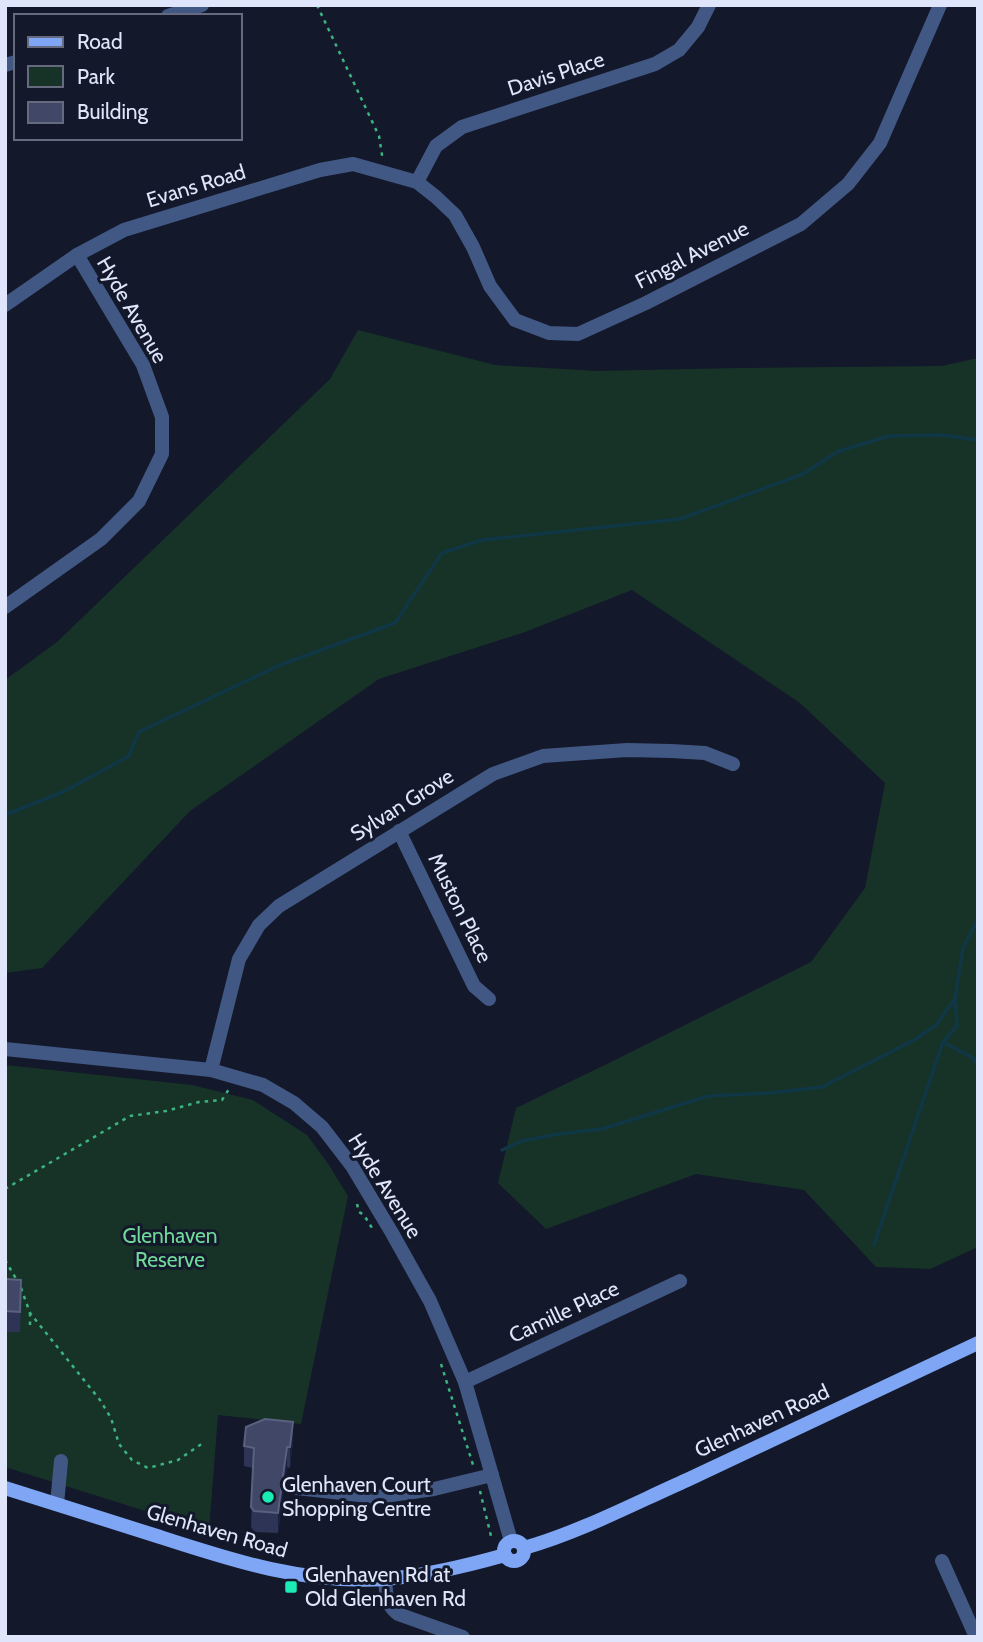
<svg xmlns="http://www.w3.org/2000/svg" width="983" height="1642" viewBox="0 0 983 1642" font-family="Cabin,sans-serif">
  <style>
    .green { fill: #173328 }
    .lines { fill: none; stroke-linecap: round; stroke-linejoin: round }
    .stream { stroke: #103746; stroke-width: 3.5 }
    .path { stroke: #3cb381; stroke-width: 2.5; stroke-dasharray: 3.5 5; stroke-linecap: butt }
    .minor { stroke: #425884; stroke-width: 14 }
    .secondary { stroke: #7ea6f4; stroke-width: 14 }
    .wall { fill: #2e3456 }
    .shaded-wall { fill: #1b213d }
    .building { fill: #414767; stroke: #5a607f; stroke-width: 2 }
    .poi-dot { fill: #1becb5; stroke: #13182a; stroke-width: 2.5 }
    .labels { text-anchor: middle; stroke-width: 6; stroke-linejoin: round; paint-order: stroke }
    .street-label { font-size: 21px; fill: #dfe6fc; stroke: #13182a }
    .park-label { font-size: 21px; fill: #6fd898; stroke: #13182a }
    .poi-label { font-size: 21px; fill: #dfe6fc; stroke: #13182a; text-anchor: start }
  </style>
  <rect width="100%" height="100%" fill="#13182a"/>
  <g class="green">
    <polygon points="358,330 495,365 596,371 740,368 942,366 978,358 978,1247 930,1269 876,1267 804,1190 696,1174 546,1229 498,1183 516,1108 615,1060 811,962 865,888 885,783 800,703 632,590 525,632 379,679 190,811 42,968 5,973 5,680 57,642 330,379"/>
    <polygon points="5,1065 192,1085 253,1100 307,1135 329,1165 348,1196 301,1424 218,1415 209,1531 5,1467"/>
  </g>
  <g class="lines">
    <g class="stream">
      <polyline points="5,815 63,792 129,756 139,732 280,665 395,623 442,553 482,540 680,519 803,474 839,451 889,436 941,435 978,440"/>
      <polyline points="943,1042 973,1058 978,1065"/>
      <polyline points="502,1150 522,1141 558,1134 602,1129 708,1096 770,1093 822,1087 916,1039 937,1024 955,998"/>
      <polyline points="874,1245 943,1042 957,1026 955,998 963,948 978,919"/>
    </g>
    <g class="path">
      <polyline points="317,5 379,136 382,155 381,159"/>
      <polyline points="5,1189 130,1116 166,1111 199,1102 222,1100 229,1089"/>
      <polyline points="357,1204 359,1212 364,1215 372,1228"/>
      <polyline points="5,1260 18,1282"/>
      <polyline points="21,1288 30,1313 100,1400 111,1418 119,1444 132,1460 148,1468 178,1460 203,1443"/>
      <polyline points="30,1313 30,1327"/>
      <polyline points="441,1364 474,1468"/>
      <polyline points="480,1491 491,1536"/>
    </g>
    <g class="minor">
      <polyline points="168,16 202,5"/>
      <polyline points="5,65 16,62"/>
      <polyline points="417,182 436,146 462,127 655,64 679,50 698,27 709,5"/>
      <polyline points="5,305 77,255 124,230 320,170 353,164 417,182 436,197 455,215 473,247 490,286 515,320 549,333 578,334 646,303 801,224 848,184 880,143 940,5"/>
      <polyline points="5,607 101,539 139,501 162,454 162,417 143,365 77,255"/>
      <polyline points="399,831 474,986 489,999"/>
      <polyline points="5,1049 211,1070 263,1085 294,1103 322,1127 352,1166 392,1233 430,1301 465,1382 511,1541"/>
      <polyline points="211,1070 239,959 259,925 279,906 493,774 543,756 627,750 671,751 705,753 733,764"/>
      <polyline points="465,1382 680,1281"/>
      <polyline points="297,1488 377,1497 434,1489 492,1475"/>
      <polyline points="57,1504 61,1461"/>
      <polyline points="942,1561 976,1637"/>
      <path d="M 385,1579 C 386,1594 386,1605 398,1614 L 463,1637"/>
    </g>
    <g class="secondary">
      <path d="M 5,1488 C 56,1504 107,1520 157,1536 C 234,1561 303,1584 385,1579 C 426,1576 466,1566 505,1555"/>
      <circle cx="514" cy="1551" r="10"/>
      <path d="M 524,1548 C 580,1532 633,1504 687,1480 C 784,1435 881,1389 978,1343"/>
    </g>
  </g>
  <g class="wall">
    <polygon points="5,1279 21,1300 20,1332 5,1332"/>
    <polygon points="293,1442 290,1468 287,1467 278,1533 254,1532 251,1527 253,1468 244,1466 244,1446"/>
  </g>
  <g class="shaded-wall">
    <polygon points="293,1422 293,1442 290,1468 290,1447"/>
    <polygon points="287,1447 287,1467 278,1533 278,1513"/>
  </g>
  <g class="building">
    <polygon points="5,1279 21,1280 20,1312 5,1311"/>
    <polygon points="265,1419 293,1422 290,1447 287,1447 278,1513 254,1511 251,1507 254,1448 244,1446 246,1427"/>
  </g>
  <g class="poi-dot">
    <circle cx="268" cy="1497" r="7"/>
    <rect x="284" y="1580" width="14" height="14" rx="3.5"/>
  </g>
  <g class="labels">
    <g class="street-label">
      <text transform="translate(556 74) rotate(-18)" y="7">Davis Place</text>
      <text transform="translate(196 186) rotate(-17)" y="7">Evans Road</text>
      <text transform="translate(692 255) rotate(-27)" y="7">Fingal Avenue</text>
      <text transform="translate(132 310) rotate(60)" y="7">Hyde Avenue</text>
      <text transform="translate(402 805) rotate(-32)" y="7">Sylvan Grove</text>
      <text transform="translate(460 908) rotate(64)" y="7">Muston Place</text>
      <text transform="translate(385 1186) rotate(58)" y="7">Hyde Avenue</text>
      <text transform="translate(564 1312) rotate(-25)" y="7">Camille Place</text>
      <text transform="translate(762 1421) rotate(-25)" y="7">Glenhaven Road</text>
      <text transform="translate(217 1531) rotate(16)" y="7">Glenhaven Road</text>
    </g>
    <g class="park-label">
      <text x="170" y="1243">Glenhaven<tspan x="170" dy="24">Reserve</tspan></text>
    </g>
    <g class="poi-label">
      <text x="282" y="1492">Glenhaven Court<tspan x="282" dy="24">Shopping Centre</tspan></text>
      <text x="305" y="1582">Glenhaven Rd at<tspan x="305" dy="24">Old Glenhaven Rd</tspan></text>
    </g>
  </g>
  <rect width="983" height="1642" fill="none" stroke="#dfe6fc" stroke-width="14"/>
  <rect x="14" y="14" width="228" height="126" fill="#13182a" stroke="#656a7e" stroke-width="2"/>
  <rect x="28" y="37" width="35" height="10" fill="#7ea6f4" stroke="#656a7e" stroke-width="2"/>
  <text x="77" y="49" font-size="21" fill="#dfe6fc">Road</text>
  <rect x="28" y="66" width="35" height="21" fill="#173328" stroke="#656a7e" stroke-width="2"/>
  <text x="77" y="84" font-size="21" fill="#dfe6fc">Park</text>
  <rect x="28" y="102" width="35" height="21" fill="#414767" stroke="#656a7e" stroke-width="2"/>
  <text x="77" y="119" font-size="21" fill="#dfe6fc">Building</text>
</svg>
